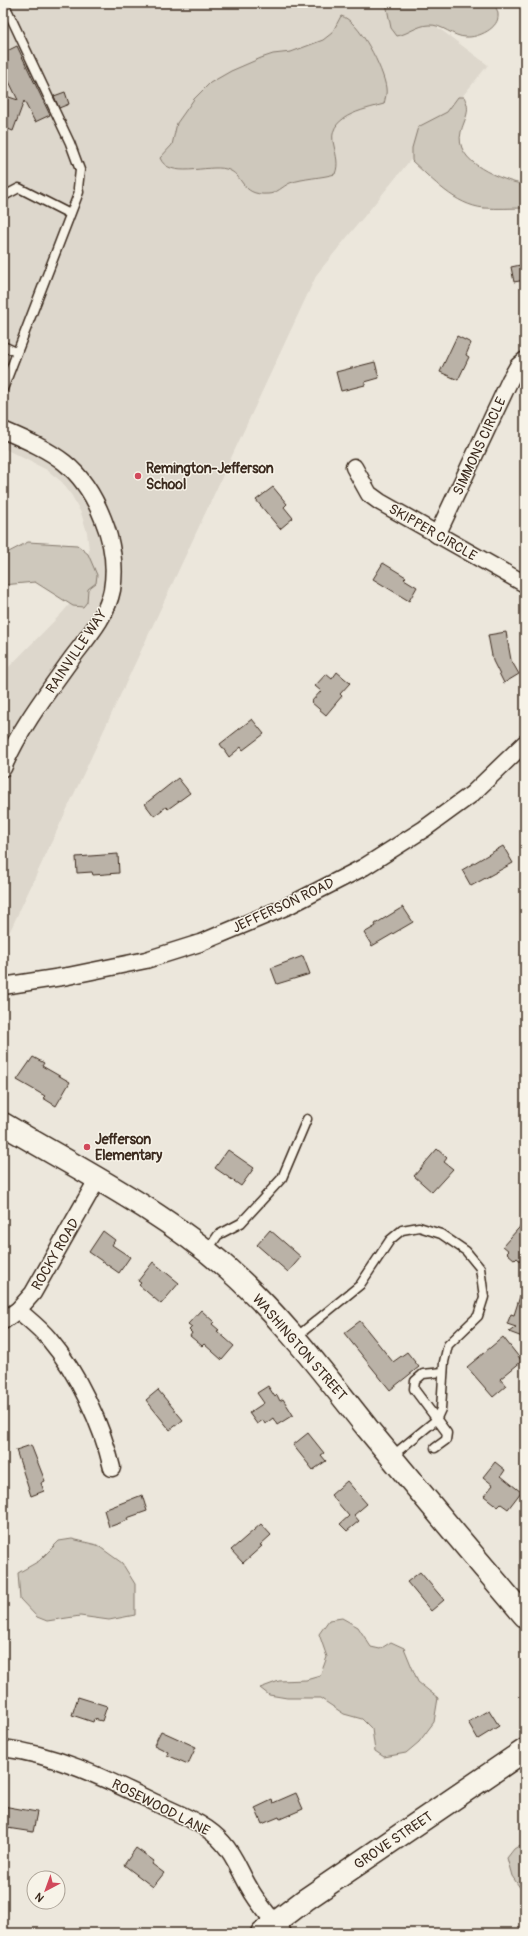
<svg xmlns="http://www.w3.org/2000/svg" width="528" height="1936" viewBox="0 0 528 1936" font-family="Pangolin,sans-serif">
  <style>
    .built { fill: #ddd7cc }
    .green { fill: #cec8bc; stroke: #84796d }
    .building { fill: #bab2a7; stroke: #3b2a1e }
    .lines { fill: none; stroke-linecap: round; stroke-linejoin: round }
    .lane-casing { stroke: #3b2a1e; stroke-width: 11 }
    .street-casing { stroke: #3b2a1e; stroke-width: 19 }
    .secondary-casing { stroke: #3b2a1e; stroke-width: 25 }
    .lane { stroke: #f7f3e8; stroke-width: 8 }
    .street { stroke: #f7f3e8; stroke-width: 16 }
    .secondary { stroke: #f7f3e8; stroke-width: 22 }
    .poi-dot { fill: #d1495b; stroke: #f7f3e8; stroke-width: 1.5 }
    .labels { text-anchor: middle; stroke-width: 3; stroke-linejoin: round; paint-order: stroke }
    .street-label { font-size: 14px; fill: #3b2a1e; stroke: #f7f3e8 }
    .poi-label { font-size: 14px; font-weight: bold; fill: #3b2a1e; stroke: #f7f3e8; text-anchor: start }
  </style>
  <rect width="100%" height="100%" fill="#ece7dc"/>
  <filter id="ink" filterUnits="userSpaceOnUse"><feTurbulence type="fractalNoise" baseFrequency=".025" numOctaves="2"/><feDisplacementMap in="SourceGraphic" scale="8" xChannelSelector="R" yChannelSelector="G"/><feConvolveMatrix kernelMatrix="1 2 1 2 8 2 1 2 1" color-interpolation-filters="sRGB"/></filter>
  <g filter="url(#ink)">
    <polygon class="built" points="3,3 405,3 488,65 317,274 3,946 3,673 63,612 73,600 86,570 89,550 87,532 81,513 72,496 62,482 47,470 3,448"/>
    <g class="green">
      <path d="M 386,3 L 494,3 C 495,6 498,11 498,14 C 500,28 478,38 466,37 C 453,37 442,24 429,25 C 418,25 408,34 397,36 L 391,28 Z"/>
      <path d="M 341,16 C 359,20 384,70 386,88 C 387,93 385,99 384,104 C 363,110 325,116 334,146 C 336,156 339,164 335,174 C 321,178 304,178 290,183 C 283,186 276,194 268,194 C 239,196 245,174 226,169 C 208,164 169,180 160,158 L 172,145 L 177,123 L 194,99 L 210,83 L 231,71 L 261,58 L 273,54 L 291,52 L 323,40 L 332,33 Z"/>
      <path d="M 458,97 L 464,97 C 472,111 464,119 461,132 C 453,163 502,180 525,185 L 525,208 C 512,208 498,209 484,208 C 455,205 433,180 412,161 L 412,148 L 418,127 L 447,112 Z"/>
      <polygon points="28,542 77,545 88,554 97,575 96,583 88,589 87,602 83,607 73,606 35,582 3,585 3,555"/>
      <polygon points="72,1539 97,1545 122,1563 135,1584 135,1615 109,1620 80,1616 47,1621 37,1617 20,1599 18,1573 39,1561 59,1541"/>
      <polygon points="342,1618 358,1627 371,1647 380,1649 391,1642 404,1648 418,1682 438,1698 434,1722 419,1742 406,1753 384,1757 375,1751 372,1729 362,1719 344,1714 320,1698 287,1698 269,1695 260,1688 279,1681 306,1680 320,1676 327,1657 319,1634 329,1620"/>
      <polygon points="525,1842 525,1895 512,1876 507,1858 514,1849"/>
    </g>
    <g class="building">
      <polygon points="17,46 50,115 35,122 24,101 13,131 3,127 3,95 18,100 3,69 7,66 3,53"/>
      <polygon points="65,92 69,104 59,108 54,96"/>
      <polygon points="525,264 525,280 514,282 511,267"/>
      <polygon points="457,336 471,343 466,355 469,357 458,380 440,372"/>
      <polygon points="375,362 379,378 365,382 365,385 341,391 336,372"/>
      <polygon points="273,487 287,504 284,507 293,518 280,529 256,500"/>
      <polygon points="383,563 406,577 404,579 417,587 409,601 373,579"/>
      <polygon points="506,632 511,660 519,674 504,683 493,661 488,635"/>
      <polygon points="337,672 350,683 340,694 342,696 326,715 311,702 321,691 315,686 326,674 332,679"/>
      <polygon points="252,719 264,734 243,750 241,747 229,757 220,744"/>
      <polygon points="178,778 190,793 168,809 166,807 154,816 145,804"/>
      <polygon points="503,846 513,863 471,886 462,870"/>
      <polygon points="118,854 119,873 93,875 92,872 77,873 76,857"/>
      <polygon points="403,907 413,922 372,946 364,933 376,926 375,924"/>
      <polygon points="303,956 310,974 277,984 271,968"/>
      <polygon points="33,1057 44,1063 42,1066 70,1082 56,1106 43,1098 45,1096 17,1080"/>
      <polygon points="437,1149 447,1158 444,1162 453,1169 432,1192 414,1176"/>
      <polygon points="228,1150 254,1168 241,1186 215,1168"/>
      <polygon points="525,1221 525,1265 517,1258 515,1260 507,1253 509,1251 503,1246"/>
      <polygon points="270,1230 301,1257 288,1272 257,1245"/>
      <polygon points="103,1231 115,1240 112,1245 130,1257 119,1273 89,1252"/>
      <polygon points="153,1262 179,1283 161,1304 139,1285 141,1283 138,1281"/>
      <polygon points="523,1287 525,1287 525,1338 509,1332 516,1327 507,1324 511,1314 514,1315"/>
      <polygon points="201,1310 214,1322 212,1324 219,1330 217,1331 234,1346 222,1360 204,1344 202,1346 190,1336 192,1333 189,1330 192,1327 188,1324"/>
      <polygon points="360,1321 393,1362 407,1352 419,1367 390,1390 344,1333"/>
      <polygon points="503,1337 522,1361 500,1379 506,1386 493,1397 467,1367"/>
      <polygon points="268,1386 275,1397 277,1395 280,1401 283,1399 293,1415 277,1425 273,1418 265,1424 263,1420 257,1424 249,1413 264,1403 257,1393"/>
      <polygon points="158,1390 183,1420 170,1430 146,1400"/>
      <polygon points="308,1433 324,1453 321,1455 326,1461 313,1470 293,1445"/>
      <polygon points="31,1445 45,1481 41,1483 44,1491 31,1496 16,1450"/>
      <polygon points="495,1462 505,1470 501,1476 521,1492 508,1509 501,1504 498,1507 484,1496 493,1485 483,1477"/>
      <polygon points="347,1481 367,1504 354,1515 359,1521 347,1531 340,1524 349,1516 331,1495"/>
      <polygon points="142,1495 147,1511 127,1518 128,1520 109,1527 104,1510"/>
      <polygon points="261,1524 271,1535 260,1545 262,1546 243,1563 231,1550"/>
      <polygon points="420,1572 444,1600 431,1611 407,1582"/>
      <polygon points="78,1697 107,1706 102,1721 94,1719 93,1722 72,1715"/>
      <polygon points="489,1710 499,1726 478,1739 468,1722"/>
      <polygon points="161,1731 196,1747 188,1764 167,1755 168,1752 154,1745"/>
      <polygon points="296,1793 303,1809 280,1819 279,1817 262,1824 255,1808 272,1800 273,1803"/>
      <polygon points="3,1806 37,1812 33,1832 7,1828 8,1825 3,1824"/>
      <polygon points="136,1848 154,1861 152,1864 164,1873 153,1887 124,1865"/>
    </g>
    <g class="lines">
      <defs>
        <g id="lane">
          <polyline points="3,199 4,196 19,188 70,214"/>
          <polyline points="3,346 16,352"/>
          <polyline points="3,389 79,192 78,188 80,170 70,143 4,3"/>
          <polyline points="207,1251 218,1235 241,1223 282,1178 307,1119"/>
          <polyline points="295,1338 360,1285 390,1240 402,1230 419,1227 441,1234 466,1251 480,1268 484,1297 478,1316 448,1345 444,1362 441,1409 436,1420 392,1456"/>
          <polyline points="435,1448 446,1440 447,1433 414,1389 415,1381 423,1374 443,1372"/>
        </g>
        <g id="street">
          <path d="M 3,430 C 54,452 82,465 103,519 C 112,541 116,567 112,590 C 107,616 87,638 72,658 C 47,693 20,728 3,768"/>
          <polyline points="354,467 369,494 380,502 525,584"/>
          <polyline points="437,535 510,380 518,366 525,360"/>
          <polyline points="3,986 68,976 146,960 200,943 288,906 364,867 424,829 472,794 525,743"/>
          <path d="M 18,1310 C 28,1319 40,1328 49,1339 C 78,1373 102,1425 112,1468"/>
          <polyline points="3,1321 18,1310 33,1293 97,1180"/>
          <path d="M 3,1748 C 58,1755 106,1779 156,1803 C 178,1814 206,1823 223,1843 C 235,1856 240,1872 249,1887 C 258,1904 271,1918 283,1933"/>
        </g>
        <g id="secondary">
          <path d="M 3,1124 C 79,1169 163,1211 229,1270 C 282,1317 324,1374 368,1429 C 420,1492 472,1554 525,1616"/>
          <polyline points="262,1933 305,1900 525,1750"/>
        </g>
      </defs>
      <use href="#lane" class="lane-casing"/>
      <use href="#street" class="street-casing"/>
      <use href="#secondary" class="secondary-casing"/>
      <use href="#lane" class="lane"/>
      <use href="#street" class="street"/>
      <use href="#secondary" class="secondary"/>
    </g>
  </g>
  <g class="poi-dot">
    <circle cx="138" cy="476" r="4"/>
    <circle cx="87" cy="1147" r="4"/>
  </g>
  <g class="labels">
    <g class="street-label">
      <text transform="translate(479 446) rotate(-65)" y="5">SIMMONS CIRCLE</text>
      <text transform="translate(433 532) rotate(30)" y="5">SKIPPER CIRCLE</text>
      <text transform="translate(76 651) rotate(-56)" y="5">RAINVILLE WAY</text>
      <text transform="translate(283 905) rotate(-25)" y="5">JEFFERSON ROAD</text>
      <text transform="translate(55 1254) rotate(-60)" y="5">ROCKY ROAD</text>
      <text transform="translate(300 1347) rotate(49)" y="5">WASHINGTON STREET</text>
      <text transform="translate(161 1807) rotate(27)" y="5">ROSEWOOD LANE</text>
      <text transform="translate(393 1840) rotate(-34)" y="5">GROVE STREET</text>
    </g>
    <g class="poi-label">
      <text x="146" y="473">Remington-Jefferson<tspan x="146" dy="16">School</tspan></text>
      <text x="95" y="1144">Jefferson<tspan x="95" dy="16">Elementary</tspan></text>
    </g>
  </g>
  <rect width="528" height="1936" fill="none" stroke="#f7f3e8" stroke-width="16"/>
  <rect x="8" y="8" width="512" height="1920" fill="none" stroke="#3b2a1e" stroke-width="1.5" filter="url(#ink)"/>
  <g transform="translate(46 1890) rotate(221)"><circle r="19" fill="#f7f3e8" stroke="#aca397"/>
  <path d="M0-3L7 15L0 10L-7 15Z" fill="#d1495b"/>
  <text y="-6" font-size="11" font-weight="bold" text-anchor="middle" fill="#3b2a1e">N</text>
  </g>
</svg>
